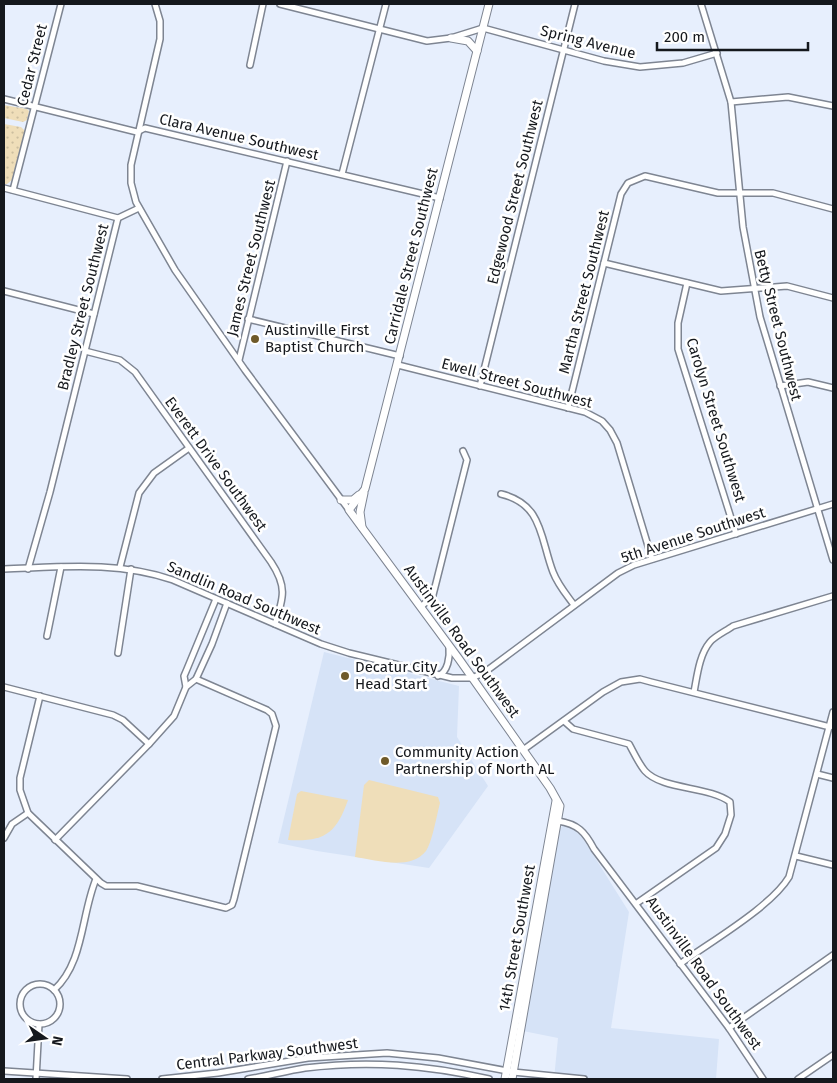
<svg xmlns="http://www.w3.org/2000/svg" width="837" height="1083" viewBox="0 0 837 1083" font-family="'Fira Sans',sans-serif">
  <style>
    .built { fill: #d6e3f7 }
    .grass { fill: url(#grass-dots) }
    .pitch { fill: #efdeb9 }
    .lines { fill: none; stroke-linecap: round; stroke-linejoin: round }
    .minor-casing { stroke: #7e8592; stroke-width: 8 }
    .major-casing { stroke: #7e8592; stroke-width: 9 }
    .minor { stroke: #fff; stroke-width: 5 }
    .major { stroke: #fff; stroke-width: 7 }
    .poi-dot { fill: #6f5a29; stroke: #fff; stroke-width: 2 }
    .labels { text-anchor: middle; stroke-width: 5; stroke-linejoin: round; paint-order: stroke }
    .street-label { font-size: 15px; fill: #15181d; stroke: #fff }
    .poi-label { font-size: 15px; fill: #15181d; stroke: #fff; text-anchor: start }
  </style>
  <defs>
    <pattern id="grass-dots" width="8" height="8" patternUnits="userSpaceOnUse" patternTransform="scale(1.25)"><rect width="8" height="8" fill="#efdeb9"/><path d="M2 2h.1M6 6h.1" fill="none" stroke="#ccbe9f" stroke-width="1.8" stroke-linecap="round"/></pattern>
  </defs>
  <rect width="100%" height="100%" fill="#e7effd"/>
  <g class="built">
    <polygon points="324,652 459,686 457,737 488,786 429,868 317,851 278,843"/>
    <polygon points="565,822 582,837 629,912 611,1028 719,1039 716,1079 554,1079 558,1038 523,1031 560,829"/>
  </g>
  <g class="grass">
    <polygon points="4,105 27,109 29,111 27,120 23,122 4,118"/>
    <polygon points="4,124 21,127 25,131 12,180 7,184 4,184"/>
  </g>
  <g class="pitch">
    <path d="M 369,780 L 438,797 L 440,803 C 437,814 432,843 426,851 C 410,871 376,860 355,857 L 364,785 Z"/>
    <path d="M 301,791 L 348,800 C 336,834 324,842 288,840 L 297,794 Z"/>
  </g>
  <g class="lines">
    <defs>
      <g id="minor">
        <polyline points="155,4 160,21 160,39 131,165 131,183 136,202 175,270 245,370 349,510"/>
        <polyline points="280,4 427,41 451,38 483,28 604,61 640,67 683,63 717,53"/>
        <polyline points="701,4 731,102 743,227 760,317 833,560"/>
        <polyline points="250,65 263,4"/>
        <polyline points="4,99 137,132 145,128 440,198"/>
        <polyline points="731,102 788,97 833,106"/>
        <polyline points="342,174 386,4"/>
        <polyline points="4,188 118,218"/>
        <polyline points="13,190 61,4"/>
        <polyline points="604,263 721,291 787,286 833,298"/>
        <polyline points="687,283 678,323 678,349 736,534"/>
        <polyline points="4,291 94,314"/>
        <polyline points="248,319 400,356"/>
        <path d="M 85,351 L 120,360 L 135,372 L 271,562 C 287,586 284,597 275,624"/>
        <polyline points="239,360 287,161"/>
        <polyline points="398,365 585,412 602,421 610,430 617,443 652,559"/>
        <polyline points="480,386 575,4"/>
        <polyline points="780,386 808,382 833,388"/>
        <polyline points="568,408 621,194 628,183 645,176 718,193 773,193 833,209"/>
        <path d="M 501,494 C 543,504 540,538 553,572 C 558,585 566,594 574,605"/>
        <polyline points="120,567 139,493 154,473 189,448"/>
        <path d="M 4,569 C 62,567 117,561 173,580 L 321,644 L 349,653 L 452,678 L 472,678 L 485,672 L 618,573 L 634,565 L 833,504"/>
        <polyline points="28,569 50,492 118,218 139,208"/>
        <polyline points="421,607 433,595 467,460 463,451"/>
        <polyline points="47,636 61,567"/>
        <polyline points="118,653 131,569"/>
        <path d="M 438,676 C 448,672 450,657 449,647"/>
        <polyline points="4,687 113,715 123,720 149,744"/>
        <polyline points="186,687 196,679 212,644 227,603"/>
        <path d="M 694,692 C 697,677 699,655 710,642 C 715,636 726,631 733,626 L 833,596"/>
        <polyline points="40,696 20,778 20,790 28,813 101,883 106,886 137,886 226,908 232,905 234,899 276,726 272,714 267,710 196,679"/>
        <path d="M 564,721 L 573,729 L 629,744 C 634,753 639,764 645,771 C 662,790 709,786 730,802 L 731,815 L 725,834 L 716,848 L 637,903"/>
        <polyline points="523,750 603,692 621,682 640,679 651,682 830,727"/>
        <polyline points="817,774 833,778"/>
        <path d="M 558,821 C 578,824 585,832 594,849 L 729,1028 L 763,1079"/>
        <polyline points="4,838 12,824 28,813"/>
        <polyline points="55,840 149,744 174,716 186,687 184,676 187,669 216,599"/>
        <polyline points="796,856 833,865"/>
        <path d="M 680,964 C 710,942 771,907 789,877 L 833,712"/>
        <circle cx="40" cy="1004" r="20"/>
        <path d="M 54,990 C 84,963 81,915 96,879"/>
        <polyline points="729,1028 833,955"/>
        <polyline points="4,1071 127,1079"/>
        <polyline points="36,1079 39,1024"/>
        <polyline points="162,1079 218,1073 308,1058 387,1053 438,1058 513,1072 584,1079"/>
        <path d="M 248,1079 C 267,1076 286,1071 305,1068 C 370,1060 426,1065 489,1079"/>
        <polyline points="798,1079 833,1055"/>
      </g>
      <g id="major">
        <polyline points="489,4 365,489 349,510 459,659 550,788 560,806 512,1079"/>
        <polyline points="451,38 468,41 477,51"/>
        <polyline points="341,500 353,500 359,495"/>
        <polyline points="362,527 360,512 364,493"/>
        <polyline points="505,1079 556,801"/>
      </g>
    </defs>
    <use href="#minor" class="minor-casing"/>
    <use href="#major" class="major-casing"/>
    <use href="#minor" class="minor"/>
    <use href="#major" class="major"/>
  </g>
  <g class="poi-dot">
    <circle cx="255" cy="339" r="5"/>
    <circle cx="345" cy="676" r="5"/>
    <circle cx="385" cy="761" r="5"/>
  </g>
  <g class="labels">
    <g class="street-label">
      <text transform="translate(588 42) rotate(14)" y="5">Spring Avenue</text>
      <text transform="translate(32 65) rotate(-76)" y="5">Cedar Street</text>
      <text transform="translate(239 137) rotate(13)" y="5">Clara Avenue Southwest</text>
      <text transform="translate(515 192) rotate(-76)" y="5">Edgewood Street Southwest</text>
      <text transform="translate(411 256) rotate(-76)" y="5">Carridale Street Southwest</text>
      <text transform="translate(251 258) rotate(-76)" y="5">James Street Southwest</text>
      <text transform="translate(584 292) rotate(-76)" y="5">Martha Street Southwest</text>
      <text transform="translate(83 307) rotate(-76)" y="5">Bradley Street Southwest</text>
      <text transform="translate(778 325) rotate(76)" y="5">Betty Street Southwest</text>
      <text transform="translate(517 383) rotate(15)" y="5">Ewell Street Southwest</text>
      <text transform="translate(716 420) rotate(73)" y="5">Carolyn Street Southwest</text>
      <text transform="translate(216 464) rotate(54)" y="5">Everett Drive Southwest</text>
      <text transform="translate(693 535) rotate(-18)" y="5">5th Avenue Southwest</text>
      <text transform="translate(244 598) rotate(23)" y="5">Sandlin Road Southwest</text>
      <text transform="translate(462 641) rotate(54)" y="5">Austinville Road Southwest</text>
      <text transform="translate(517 938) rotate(-80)" y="5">14th Street Southwest</text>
      <text transform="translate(704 973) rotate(54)" y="5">Austinville Road Southwest</text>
      <text transform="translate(267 1054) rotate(-7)" y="5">Central Parkway Southwest</text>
    </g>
    <g class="poi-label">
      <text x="265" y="335">Austinville First<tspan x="265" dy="17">Baptist Church</tspan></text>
      <text x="355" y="672">Decatur City<tspan x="355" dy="17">Head Start</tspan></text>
      <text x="395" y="757">Community Action<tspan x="395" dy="17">Partnership of North AL</tspan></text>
    </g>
  </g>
  <rect width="837" height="1083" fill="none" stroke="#15181d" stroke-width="10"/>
  <g transform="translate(45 1038) rotate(103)" stroke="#ffffff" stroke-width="4" paint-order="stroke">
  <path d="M0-4L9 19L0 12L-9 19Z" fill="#15181d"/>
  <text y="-8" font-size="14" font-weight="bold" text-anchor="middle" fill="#15181d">N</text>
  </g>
  <path d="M657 42v8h151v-8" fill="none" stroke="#15181d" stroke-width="2.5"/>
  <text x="664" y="42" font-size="15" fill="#15181d" stroke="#ffffff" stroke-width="4" paint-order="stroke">200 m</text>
</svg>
